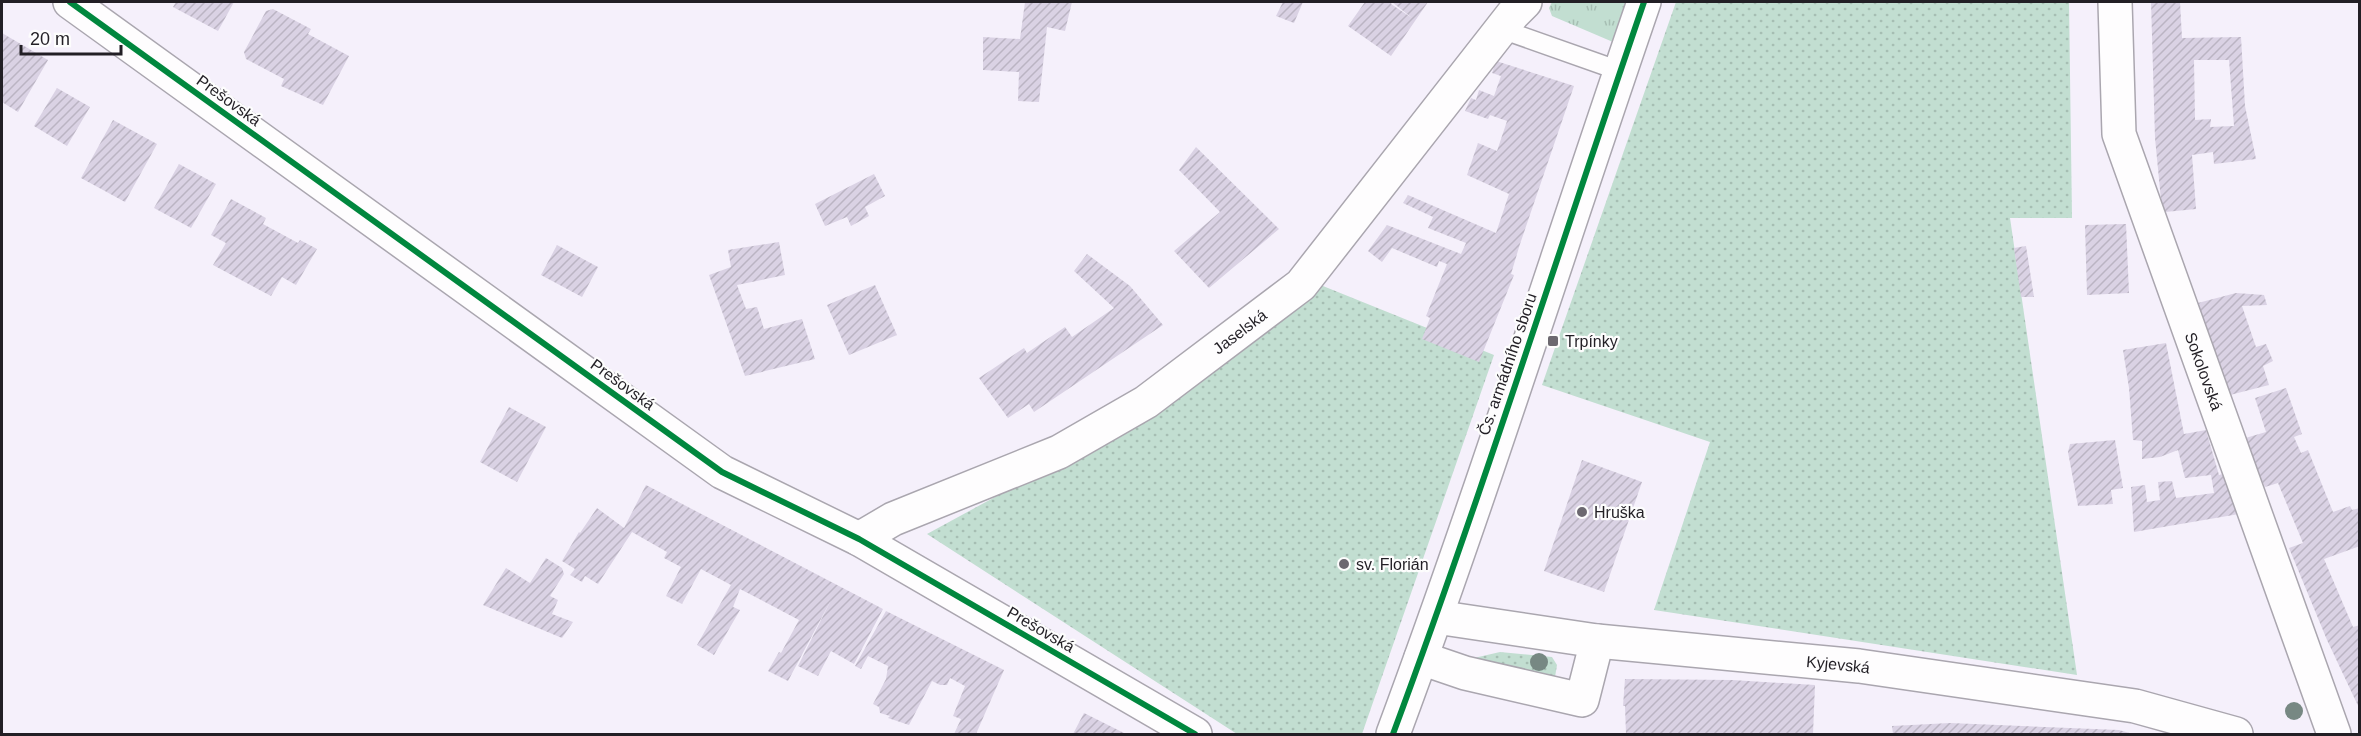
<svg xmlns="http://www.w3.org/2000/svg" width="2361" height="736" viewBox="0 0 2361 736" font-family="Helvetica,sans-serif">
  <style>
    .grass { fill: url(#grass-dots) }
    .park { fill: url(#park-tufts) }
    .building { fill: url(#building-hatch); fill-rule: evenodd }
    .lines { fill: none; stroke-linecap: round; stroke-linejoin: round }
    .lane-casing { stroke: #aaa6af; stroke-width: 21 }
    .street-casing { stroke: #aaa6af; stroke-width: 36 }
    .secondary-casing { stroke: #aaa6af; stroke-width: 36 }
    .lane { stroke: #fefdfe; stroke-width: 18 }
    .street { stroke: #fefdfe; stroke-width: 33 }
    .secondary { stroke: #fefdfe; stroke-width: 33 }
    .cycleway-casing { stroke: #fdfdfd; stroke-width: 10 }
    .cycleway { stroke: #00873e; stroke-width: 6 }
    .tree { fill: #778883 }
    .poi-dot { fill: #6c6870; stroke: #fdfdfd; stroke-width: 2 }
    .labels { text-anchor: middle; stroke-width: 4.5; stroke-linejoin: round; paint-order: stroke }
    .street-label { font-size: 16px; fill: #221f25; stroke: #fdfdfd }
    .poi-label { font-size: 16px; fill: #221f25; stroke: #fdfdfd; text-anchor: start }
  </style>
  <defs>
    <pattern id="grass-dots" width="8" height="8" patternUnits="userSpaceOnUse" patternTransform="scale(1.5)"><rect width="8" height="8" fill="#c2ded1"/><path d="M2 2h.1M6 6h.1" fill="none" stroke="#a6beb3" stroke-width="1.8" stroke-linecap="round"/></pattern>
    <pattern id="park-tufts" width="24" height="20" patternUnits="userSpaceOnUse" patternTransform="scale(1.5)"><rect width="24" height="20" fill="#c2ded1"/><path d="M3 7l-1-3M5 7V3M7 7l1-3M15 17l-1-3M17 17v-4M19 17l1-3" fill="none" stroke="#a6beb3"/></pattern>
    <pattern id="building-hatch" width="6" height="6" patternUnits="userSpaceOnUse" patternTransform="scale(1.5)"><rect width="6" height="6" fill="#dad2e4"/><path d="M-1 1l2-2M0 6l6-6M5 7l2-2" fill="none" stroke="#bbb4c3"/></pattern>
  </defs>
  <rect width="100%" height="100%" fill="#f5f0fb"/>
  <g class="grass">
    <polygon points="1676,2 2069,2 2072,218 2010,218 2077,675 1654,610 1710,442 1542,385"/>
    <polygon points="1318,284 1494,355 1362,734 1237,734 927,534 1151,412"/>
    <polygon points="1500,652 1552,657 1557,665 1555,677 1491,669 1474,658"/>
  </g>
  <polygon class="park" points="1552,2 1632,2 1613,42 1552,16 1549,8"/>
  <g class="building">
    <polygon points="176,2 234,2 218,31 173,7"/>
    <polygon points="1025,2 1072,2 1065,31 1047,27 1039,102 1018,101 1019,72 983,70 983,37 1020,39"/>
    <polygon points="1283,2 1303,2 1294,23 1276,16"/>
    <path d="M 1365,2 L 1428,2 L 1391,56 L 1348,26 ZM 1392,2 L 1412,18 L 1391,4 Z"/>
    <path d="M 2151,2 L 2180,2 L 2182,38 L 2241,37 L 2245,106 L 2256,159 L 2214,164 L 2213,152 L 2192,155 L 2196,209 L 2165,212 L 2161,200 L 2155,138 ZM 2194,60 L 2229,60 L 2234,126 L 2210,127 L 2211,119 L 2195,120 Z"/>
    <polygon points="273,9 311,29 308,34 349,56 323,105 281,86 284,79 246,59 244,52 266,11"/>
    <polygon points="2,33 48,60 18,112 2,102"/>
    <polygon points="1496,61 1574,86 1520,244 1511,274 1514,275 1479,362 1422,339 1430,318 1426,316 1447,264 1439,261 1437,267 1392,248 1382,262 1368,251 1387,225 1461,254 1466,243 1428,228 1433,217 1403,203 1408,195 1496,233 1509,194 1467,175 1478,143 1497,151 1507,121 1490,115 1488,119 1465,111 1471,98 1476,100 1479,90 1494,96 1501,76 1492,73"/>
    <polygon points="57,88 90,107 67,146 34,126"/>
    <polygon points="113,120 157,144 125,202 81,178"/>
    <polygon points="1196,147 1279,229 1209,288 1174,251 1220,212 1179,170"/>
    <polygon points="179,164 216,184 191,228 154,208"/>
    <polygon points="874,174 885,196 865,207 869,216 851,226 847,217 825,226 815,204"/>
    <polygon points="231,199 266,218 263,224 298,243 300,240 317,249 296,285 282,277 271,296 213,265 226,243 211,235"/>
    <polygon points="2126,224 2129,293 2087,295 2085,225"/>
    <polygon points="779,242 785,275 737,285 746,309 757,307 764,329 802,319 815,359 745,376 709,275 731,267 728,250"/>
    <polygon points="557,245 598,267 582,297 541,275"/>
    <polygon points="2026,246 2034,297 2021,297 2014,248"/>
    <polygon points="1087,254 1130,286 1163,325 1034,412 1029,404 1008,418 979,378 1024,348 1027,353 1065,327 1072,337 1114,308 1074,271"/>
    <polygon points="875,285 897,335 849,355 827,305"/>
    <polygon points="2236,293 2264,295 2267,305 2242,306 2256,347 2266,344 2273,361 2263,366 2269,385 2226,396 2194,304"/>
    <polygon points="2166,343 2184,434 2206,430 2219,475 2229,472 2239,514 2134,532 2131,487 2145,485 2147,502 2160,500 2158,482 2172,481 2176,498 2214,493 2211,475 2185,478 2178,450 2160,457 2142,459 2142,441 2133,440 2129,388 2123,350"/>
    <polygon points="2286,388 2302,434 2294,437 2301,453 2308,450 2333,512 2350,506 2352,510 2360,508 2360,546 2324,559 2353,627 2360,625 2360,710 2327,640 2289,548 2303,543 2278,483 2265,487 2242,439 2266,432 2255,398"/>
    <polygon points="509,407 546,427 517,482 480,462"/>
    <polygon points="2115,440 2123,488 2111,490 2113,504 2078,506 2068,452 2070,444"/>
    <polygon points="1582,460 1642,482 1604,592 1544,571"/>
    <polygon points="646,485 883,609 854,664 831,651 818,676 798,666 832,598 788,681 768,671 779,652 781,653 799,620 740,589 733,607 740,610 714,655 697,645 731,585 701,569 682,604 666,596 681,567 664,558 667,552 632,532 598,584 585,576 582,582 570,575 575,569 562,561 579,532 580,533 597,508 624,528"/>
    <polygon points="546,558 562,568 564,574 550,596 558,600 552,614 573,622 562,638 483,605 506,568 530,583"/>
    <polygon points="886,611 1004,670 976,734 954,734 961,719 953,716 965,686 950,678 947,685 940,685 932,681 909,725 888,718 890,716 880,713 879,707 873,704 886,679 888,666 868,656 861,669 855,666"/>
    <polygon points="1625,679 1732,680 1815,685 1813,734 1626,734 1625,706 1623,706"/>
    <polygon points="1084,713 1126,734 1073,734"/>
    <polygon points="1950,723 2119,730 2133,734 1893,734 1892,726"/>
  </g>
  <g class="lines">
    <defs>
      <polyline id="lane" points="1501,29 1620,71"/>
      <g id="street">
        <polyline points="70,2 722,472 859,539 1195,734"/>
        <path id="s1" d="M 2115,2 L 2119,134 L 2334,734"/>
        <path id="s2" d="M 859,539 L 893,519 L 1059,452 L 1146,402 L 1301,285 L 1513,14 L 1525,2"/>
        <path id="s3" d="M 1436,617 L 1597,641 L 1859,666 L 2135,706 L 2236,734"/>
        <polyline points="1421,658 1465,673 1582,700 1597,641"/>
      </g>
      <path id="secondary" d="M 1393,734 C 1483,492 1560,246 1644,2"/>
    </defs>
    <use href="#lane" class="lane-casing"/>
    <use href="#street" class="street-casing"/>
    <use href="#secondary" class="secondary-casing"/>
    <use href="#lane" class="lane"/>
    <use href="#street" class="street"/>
    <use href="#secondary" class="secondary"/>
    <defs>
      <g id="cycleway">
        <polyline points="70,2 722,472 859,539 1195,734"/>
        <path d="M 1393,734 C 1483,492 1560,246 1644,2"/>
      </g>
    </defs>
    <use href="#cycleway" class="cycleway-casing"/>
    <use href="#cycleway" class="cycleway"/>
  </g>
  <g class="tree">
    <circle cx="1539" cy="662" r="9"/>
    <circle cx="2294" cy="711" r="9"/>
  </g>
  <g class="poi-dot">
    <rect x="1547" y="335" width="12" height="12" rx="3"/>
    <circle cx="1582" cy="512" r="6"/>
    <circle cx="1344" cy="564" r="6"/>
  </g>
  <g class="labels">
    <g class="street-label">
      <text transform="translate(229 100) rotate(36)" y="6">Prešovská</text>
      <text dy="6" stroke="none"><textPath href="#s2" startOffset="436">Jaselská</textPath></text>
      <text transform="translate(1507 364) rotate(-71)" y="6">Čs. armádního sboru</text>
      <text dy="6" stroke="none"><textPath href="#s1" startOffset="384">Sokolovská</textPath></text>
      <text transform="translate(623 384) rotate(36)" y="6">Prešovská</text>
      <text transform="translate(1041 629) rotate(30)" y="6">Prešovská</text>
      <text dy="6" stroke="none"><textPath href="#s3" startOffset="405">Kyjevská</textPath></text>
    </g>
    <g class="poi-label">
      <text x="1565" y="347">Trpínky</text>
      <text x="1594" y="518">Hruška</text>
      <text x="1356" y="570">sv. Florián</text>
    </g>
  </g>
  <rect width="2361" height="736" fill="none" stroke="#221f25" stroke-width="6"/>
  <path d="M21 45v9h100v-9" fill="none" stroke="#221f25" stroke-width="3"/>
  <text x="30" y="45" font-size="18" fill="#221f25" stroke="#fdfdfd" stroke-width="4.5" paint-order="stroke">20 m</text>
</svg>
